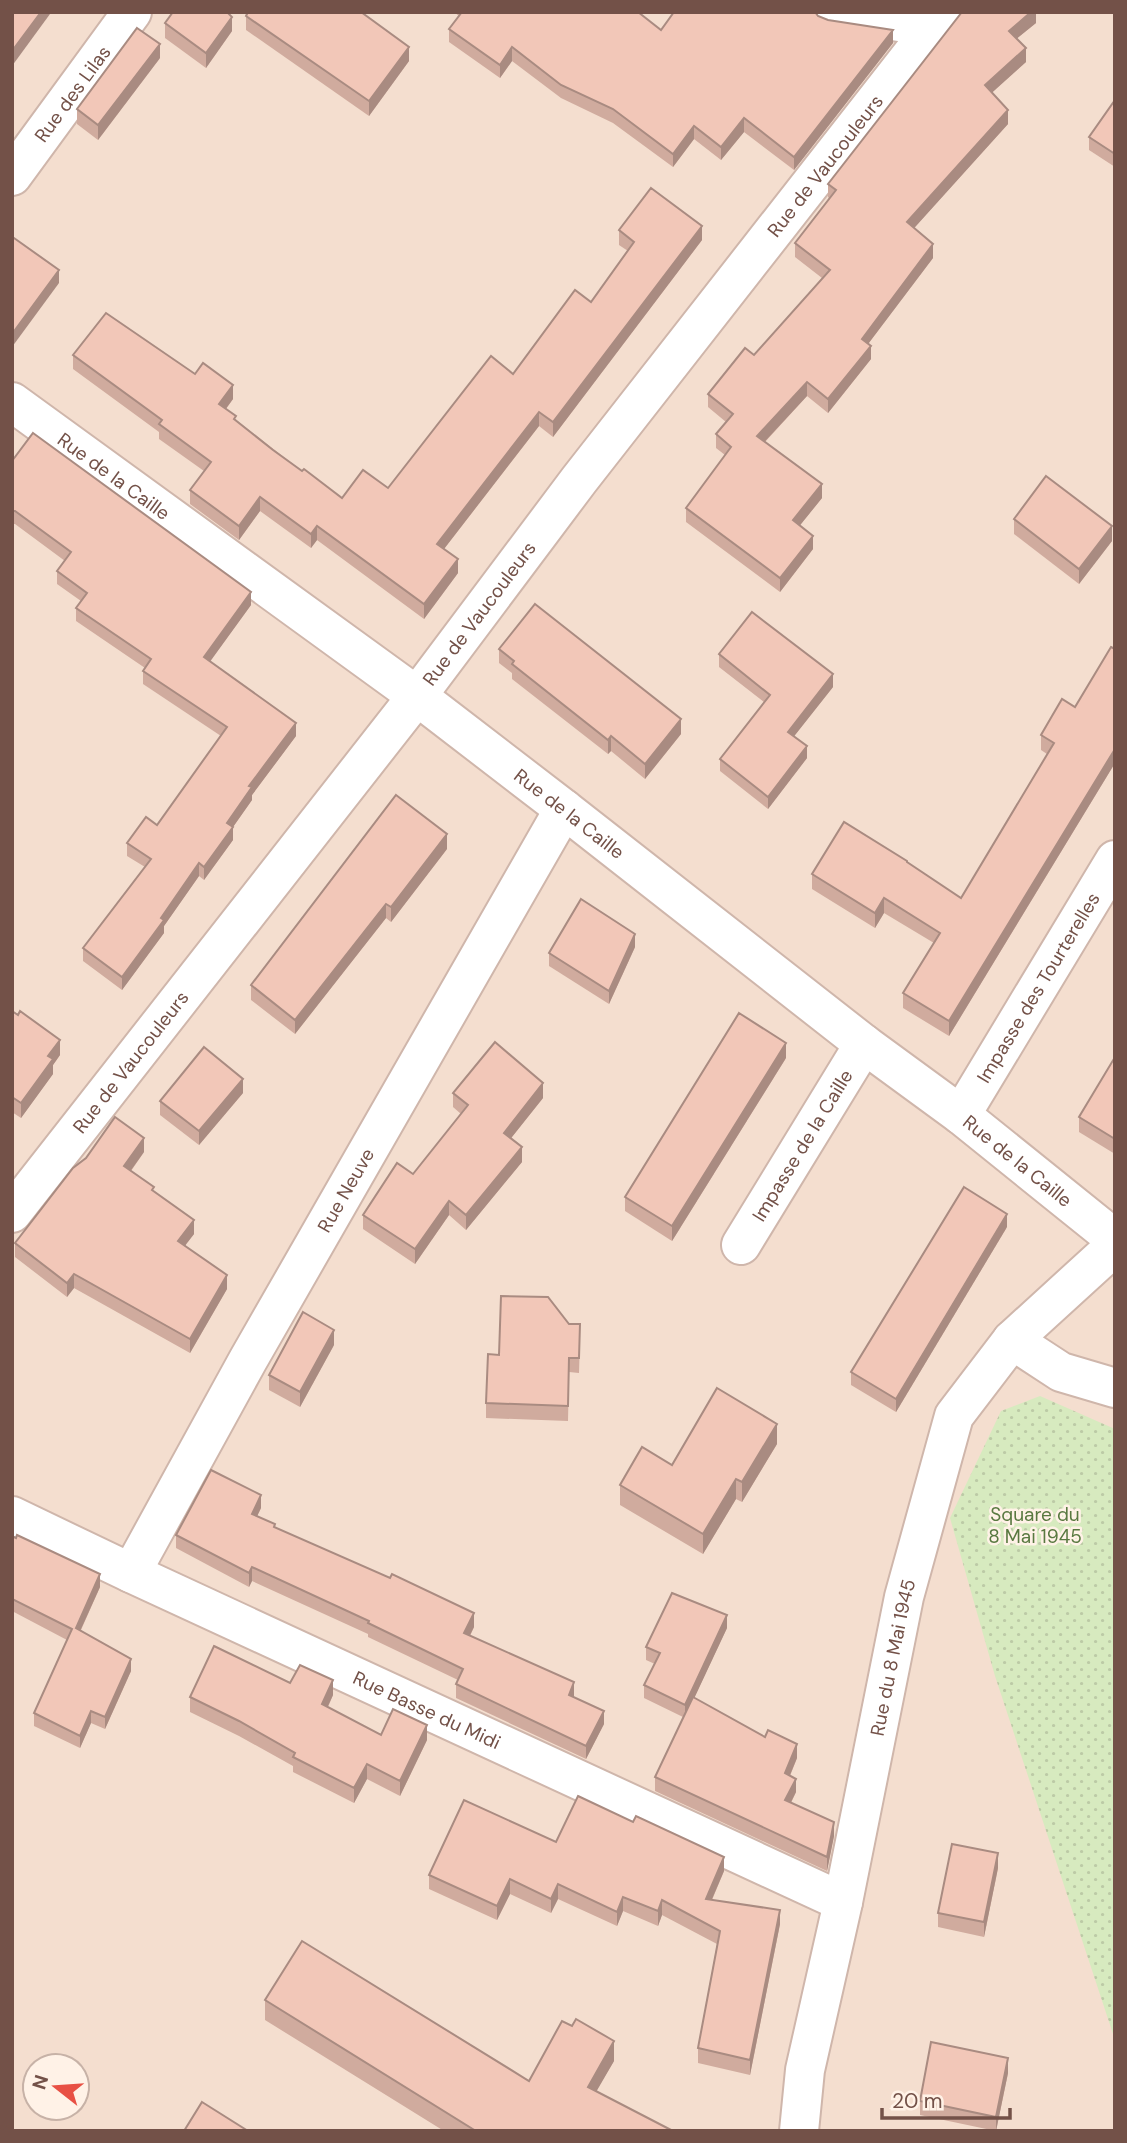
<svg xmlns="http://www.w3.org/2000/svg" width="1127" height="2143" viewBox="0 0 1127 2143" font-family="'DM Sans',sans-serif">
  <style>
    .residential { fill: #f4decf; fill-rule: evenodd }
    .park { fill: url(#park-dots) }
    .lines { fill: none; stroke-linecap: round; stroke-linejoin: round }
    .minor-casing { stroke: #cfb6ab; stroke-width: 42 }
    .minor { stroke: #fff; stroke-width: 38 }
    .wall { fill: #d0ab9e }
    .shaded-wall { fill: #a98b81 }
    .building { fill: #f2c7b8; stroke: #a98b81; stroke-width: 2 }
    .labels { text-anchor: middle; stroke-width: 5; stroke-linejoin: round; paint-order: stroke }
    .street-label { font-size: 19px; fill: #735148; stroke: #fff2e7 }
    .park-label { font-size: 19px; fill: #597940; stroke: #fff2e7 }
  </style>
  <defs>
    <pattern id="park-dots" width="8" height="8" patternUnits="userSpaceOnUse" patternTransform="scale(1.75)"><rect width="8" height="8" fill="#d7eabf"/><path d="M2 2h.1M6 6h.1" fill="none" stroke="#bccaa6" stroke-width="1.8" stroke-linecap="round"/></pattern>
  </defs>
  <rect width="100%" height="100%" fill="#fceee1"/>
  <path class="residential" d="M 12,12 L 1115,12 L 1115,2131 L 12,2131 ZM 35,2066 L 77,2066 L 77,2108 L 35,2108 Z"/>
  <polygon class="park" points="1040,1396 1115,1429 1115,2040 995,1676 950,1518 1001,1411"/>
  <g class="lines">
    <defs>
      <g id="minor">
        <polyline points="831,12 933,27"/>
        <path id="s1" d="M 12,176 L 132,12"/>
        <path id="s2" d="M 12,402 L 417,696 L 564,809 L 864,1044 L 961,1115 L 1115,1239"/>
        <path id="s3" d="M 961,1115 L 1115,860"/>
        <path id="s4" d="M 12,1213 L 417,696 L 579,480 L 945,12"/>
        <path id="s5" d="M 741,1245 L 864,1044"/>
        <polyline points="1012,1340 1061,1372 1115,1388"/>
        <path id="s6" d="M 12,1516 L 131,1573 L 843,1902"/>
        <path id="s7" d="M 131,1573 L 248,1360 L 564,809"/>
        <path id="s8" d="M 799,2131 L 805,2070 L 843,1902 L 904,1597 L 954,1416 L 1012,1340 L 1115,1246"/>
      </g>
    </defs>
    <use href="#minor" class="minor-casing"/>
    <use href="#minor" class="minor"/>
  </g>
  <g class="wall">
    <polygon points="454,12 638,12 661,30 818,16 893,43 794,170 744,132 721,160 694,139 673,167 613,123 561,98 512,61 500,78 449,42 449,29 459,16"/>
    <polygon points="1036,12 1036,23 1017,38 1026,62 992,92 1008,124 914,228 933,258 868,344 871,359 828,413 807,396 765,442 822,498 800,525 813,549 780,592 686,522 686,508 725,455 716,448 716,434 726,422 708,407 708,394 754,355 822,278 795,257 795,243 829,198 828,197 828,184"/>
    <polygon points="246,16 409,61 369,116 246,30"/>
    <polygon points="165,23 232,31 206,68 165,38"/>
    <polygon points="160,58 98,140 77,124 77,109"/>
    <polygon points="1115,100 1115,167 1089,150 1089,137"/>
    <polygon points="619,230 702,240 553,437 539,426 444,549 458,573 424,619 317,540 311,548 260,511 239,540 190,504 190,490 204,471 159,439 159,432 73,369 73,355 233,399 226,409 236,420 302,471 342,498 388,488 591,302 628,251 619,245"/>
    <polygon points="12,461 251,605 210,661 296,736 252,795 252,800 233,827 233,840 204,880 199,876 164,926 164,933 122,990 83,961 83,948 145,867 127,856 127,843 157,825 221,736 143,684 143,671 145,668 76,621 76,608 81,601 57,584 57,571 65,561 15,524 12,524"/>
    <polygon points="1014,519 1112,541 1079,584 1014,534"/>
    <polygon points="499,649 681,734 645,779 611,751 608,754 512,679 512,673 499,663"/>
    <polygon points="1115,649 1115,763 949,1036 903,1008 903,993 934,943 884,913 875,928 812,889 812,874 907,863 961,898 1047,754 1041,750 1041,735 1075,707"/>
    <polygon points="719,654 833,687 794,736 807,758 768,809 720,771 720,759 764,702 719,667"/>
    <polygon points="447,849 391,922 386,918 295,1034 251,1000 251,985"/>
    <polygon points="635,947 609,1004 549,966 549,953"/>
    <polygon points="12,1011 60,1055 53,1065 53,1074 21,1118 12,1112"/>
    <polygon points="1115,1057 1115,1154 1079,1132 1079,1117"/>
    <polygon points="786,1058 672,1241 625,1211 625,1197"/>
    <polygon points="243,1093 199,1145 160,1115 160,1101"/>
    <polygon points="453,1093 543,1098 511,1138 522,1162 466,1230 449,1215 415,1264 363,1229 363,1215 413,1174 461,1114 453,1107"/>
    <polygon points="144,1152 131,1171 154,1191 194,1234 185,1245 227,1289 190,1353 74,1288 67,1297 15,1257 15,1243"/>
    <polygon points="1007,1227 896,1412 851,1385 851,1372"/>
    <polygon points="580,1339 579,1373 569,1372 568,1421 486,1418 486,1403 499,1355"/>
    <polygon points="334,1345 300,1407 269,1390 269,1375"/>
    <polygon points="777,1444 742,1502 736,1499 703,1554 620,1505 620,1485 672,1465"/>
    <polygon points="261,1508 257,1516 275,1527 474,1627 470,1636 574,1696 573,1697 604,1724 586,1759 456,1698 456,1684 458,1680 368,1637 368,1634 252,1581 249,1587 176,1548 176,1535"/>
    <polygon points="12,1536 100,1587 81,1630 131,1671 105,1729 91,1723 80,1748 34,1726 34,1713 67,1640 12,1611"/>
    <polygon points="727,1628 694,1698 797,1758 790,1776 796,1792 791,1803 834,1836 827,1871 655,1791 655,1777 683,1717 644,1698 644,1685 655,1664 646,1660 646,1647"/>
    <polygon points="290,1683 333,1695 328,1707 381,1735 427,1740 400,1796 367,1779 354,1803 293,1772 293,1766 239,1736 190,1712 190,1697"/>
    <polygon points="556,1842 724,1871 712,1900 780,1924 750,2075 698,2063 698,2048 717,1944 662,1915 658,1926 623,1911 617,1926 558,1899 551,1913 510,1894 497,1920 429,1889 429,1875"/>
    <polygon points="998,1868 984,1937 938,1927 938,1913"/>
    <polygon points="265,2000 529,2081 614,2061 596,2091 673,2131 444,2131 265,2020"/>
    <polygon points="1008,2073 996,2131 920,2115 920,2101"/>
  </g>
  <g class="shaded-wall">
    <polygon points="41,12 50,12 50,14 12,66 12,51"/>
    <polygon points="1029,12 1036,12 1036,23 1009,45 1009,31"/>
    <polygon points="232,17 232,31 206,68 206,53"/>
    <polygon points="893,30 893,43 794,170 794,157"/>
    <polygon points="160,44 160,58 98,140 98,125"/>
    <polygon points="409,47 409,61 369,116 369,101"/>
    <polygon points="512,47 512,61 500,78 500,65"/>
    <polygon points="1026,48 1026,62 985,99 985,85"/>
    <polygon points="1008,110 1008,124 907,236 907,222"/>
    <polygon points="744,118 744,132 721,160 721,147"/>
    <polygon points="694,126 694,139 673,167 673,154"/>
    <polygon points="702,226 702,240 553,437 553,422"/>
    <polygon points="933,244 933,258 862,352 862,339"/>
    <polygon points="59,270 59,283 12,347 12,334"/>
    <polygon points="871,346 871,359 828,413 828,399"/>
    <polygon points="807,382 807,396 757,450 757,436"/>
    <polygon points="233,385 233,399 219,418 219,404"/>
    <polygon points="539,412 539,426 437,558 437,544"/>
    <polygon points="822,484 822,498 793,534 793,520"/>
    <polygon points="260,497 260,511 239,540 239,526"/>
    <polygon points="317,526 317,540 311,548 311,534"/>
    <polygon points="1112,526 1112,541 1079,584 1079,569"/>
    <polygon points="813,536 813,549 780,592 780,578"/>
    <polygon points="458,559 458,573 424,619 424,604"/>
    <polygon points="251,592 251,605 204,670 204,657"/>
    <polygon points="833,674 833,687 788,744 788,732"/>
    <polygon points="681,719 681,734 645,779 645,764"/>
    <polygon points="296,723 296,736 252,795 252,800 233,827 233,840 204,880 204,867 227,823 249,786"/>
    <polygon points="611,736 611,751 608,754 608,740"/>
    <polygon points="807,746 807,758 768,809 768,797"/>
    <polygon points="1115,749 1115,763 949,1036 949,1021"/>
    <polygon points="447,834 447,849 391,922 391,907"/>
    <polygon points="199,863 199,876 164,926 164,933 122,990 122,977 161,918"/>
    <polygon points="884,898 884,913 875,928 875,913"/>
    <polygon points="386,904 386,918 295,1034 295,1020"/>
    <polygon points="635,934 635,947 609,1004 609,991"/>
    <polygon points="60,1040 60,1055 53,1065 53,1074 21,1118 21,1103 48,1056"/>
    <polygon points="786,1043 786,1058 672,1241 672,1226"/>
    <polygon points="243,1079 243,1093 199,1145 199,1131"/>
    <polygon points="543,1083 543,1098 504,1147 504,1133"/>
    <polygon points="144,1138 144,1152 124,1180 124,1166"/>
    <polygon points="522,1147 522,1162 466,1230 466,1215"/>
    <polygon points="449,1201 449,1215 415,1264 415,1249"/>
    <polygon points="1007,1214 1007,1227 896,1412 896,1399"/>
    <polygon points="194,1220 194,1234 178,1255 178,1241"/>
    <polygon points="74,1274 74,1288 67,1297 67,1283"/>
    <polygon points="227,1275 227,1289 190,1353 190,1339"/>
    <polygon points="334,1330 334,1345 300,1407 300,1392"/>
    <polygon points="777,1424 777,1444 742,1502 742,1482"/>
    <polygon points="736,1479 736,1499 703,1554 703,1534"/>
    <polygon points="261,1495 261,1508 252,1527 252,1514"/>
    <polygon points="252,1567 252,1581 249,1587 249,1573"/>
    <polygon points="100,1574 100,1587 76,1640 76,1628"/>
    <polygon points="474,1613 474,1627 464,1647 464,1633"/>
    <polygon points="727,1615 727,1628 685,1718 685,1705"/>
    <polygon points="131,1659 131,1671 105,1729 105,1717"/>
    <polygon points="333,1680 333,1695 322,1719 322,1704"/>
    <polygon points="574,1682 574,1696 569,1709 569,1695"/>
    <polygon points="91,1711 91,1723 80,1748 80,1736"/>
    <polygon points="604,1711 604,1724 586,1759 586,1746"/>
    <polygon points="427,1725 427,1740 400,1796 400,1781"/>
    <polygon points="797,1744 797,1758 785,1787 785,1773"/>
    <polygon points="367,1764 367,1779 354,1803 354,1788"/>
    <polygon points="796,1779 796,1792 785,1814 785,1800"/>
    <polygon points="834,1822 834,1836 827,1871 827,1857"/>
    <polygon points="998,1853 998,1868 984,1937 984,1922"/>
    <polygon points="724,1857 724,1871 706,1913 706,1899"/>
    <polygon points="510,1879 510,1894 497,1920 497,1906"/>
    <polygon points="558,1884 558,1899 551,1913 551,1899"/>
    <polygon points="623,1897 623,1911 617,1926 617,1912"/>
    <polygon points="662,1900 662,1915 658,1926 658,1911"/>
    <polygon points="780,1910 780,1924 750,2075 750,2060"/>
    <polygon points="614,2041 614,2061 588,2106 588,2087"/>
    <polygon points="1008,2058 1008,2073 996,2131 996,2117"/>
  </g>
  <g class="building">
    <polygon points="12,12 41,12 12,51"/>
    <polygon points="173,12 227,12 232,17 206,53 165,23"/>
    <polygon points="248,12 361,12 409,47 369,101 246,16"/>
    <polygon points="462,12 638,12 661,30 674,12 815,12 818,16 828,20 893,30 794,157 744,118 721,147 694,126 673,154 613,109 561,85 512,47 500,65 449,29"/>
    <polygon points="962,12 1031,12 1009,31 1026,48 985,85 1008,110 907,222 933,244 862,339 871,346 828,399 807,382 757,436 822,484 793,520 813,536 780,578 686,508 731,447 716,434 733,414 708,394 745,348 754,355 830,270 795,243 836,190 828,184"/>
    <polygon points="137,28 160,44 98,125 77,109"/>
    <polygon points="1115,100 1115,154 1089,137"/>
    <polygon points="651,188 702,226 553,422 539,412 437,544 458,559 424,604 317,526 311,534 260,497 239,526 190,490 211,462 159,424 162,420 73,355 106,313 195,374 203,363 233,385 219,404 236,416 234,419 273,450 302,471 304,469 342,498 363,470 388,488 491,356 513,374 575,290 591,302 634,242 619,230"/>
    <polygon points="14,238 59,270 12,334 12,240"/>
    <polygon points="33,433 251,592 204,657 296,723 249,786 252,787 227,823 233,827 204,867 199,863 161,918 164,920 122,977 83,948 151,859 127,843 146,817 157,825 227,727 143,671 151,659 76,608 87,593 57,571 71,552 15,511 12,511 12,461"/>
    <polygon points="1046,476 1112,526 1079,569 1014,519"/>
    <polygon points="535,604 681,719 645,764 611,736 608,740 512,664 514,661 499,649"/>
    <polygon points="752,612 833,674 788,732 807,746 768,797 720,759 770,695 719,654"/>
    <polygon points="1111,647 1115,649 1115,749 949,1021 903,993 940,933 884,898 875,913 812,874 844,822 907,861 907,862 961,898 1054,743 1041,735 1052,716 1062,699 1075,707"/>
    <polygon points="396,795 447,834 391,907 386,904 295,1020 251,985"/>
    <polygon points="581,899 635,934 609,991 549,953"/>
    <polygon points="12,1011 18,1015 20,1011 60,1040 48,1056 53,1059 21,1103 12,1097"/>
    <polygon points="739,1013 786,1043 672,1226 625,1197"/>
    <polygon points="495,1042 543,1083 504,1133 522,1147 466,1215 449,1201 415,1249 363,1215 397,1163 413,1174 468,1105 453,1093"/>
    <polygon points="204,1047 243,1079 199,1131 160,1101"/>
    <polygon points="1115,1057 1115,1139 1079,1117"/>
    <polygon points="115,1117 144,1138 124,1166 154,1187 152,1190 194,1220 178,1241 227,1275 190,1339 74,1274 67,1283 15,1243 73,1168 86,1158"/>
    <polygon points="964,1187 1007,1214 896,1399 851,1372"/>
    <polygon points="501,1296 548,1297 569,1324 580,1324 579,1358 569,1358 568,1406 486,1403 488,1354 499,1355"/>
    <polygon points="303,1312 334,1330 300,1392 269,1375"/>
    <polygon points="717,1388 777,1424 742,1482 736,1479 703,1534 620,1485 642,1447 672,1465"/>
    <polygon points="211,1470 261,1495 252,1514 275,1524 274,1527 390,1578 392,1574 474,1613 464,1633 574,1682 569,1695 604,1711 586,1746 456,1684 463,1669 368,1623 369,1621 252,1567 249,1573 176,1535"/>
    <polygon points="17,1535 100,1574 76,1628 131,1659 105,1717 91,1711 80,1736 34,1713 72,1629 12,1599 12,1536 16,1538"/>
    <polygon points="672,1593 727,1615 685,1705 644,1685 660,1653 646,1647"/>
    <polygon points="214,1646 290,1683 300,1665 333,1680 322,1704 381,1735 393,1709 427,1725 400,1781 367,1764 354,1788 293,1757 295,1753 239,1721 190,1697"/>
    <polygon points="693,1697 765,1737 768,1730 797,1744 785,1773 796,1779 785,1800 834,1822 827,1857 655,1777"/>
    <polygon points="578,1796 633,1822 636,1816 724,1857 706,1899 780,1910 750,2060 698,2048 720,1931 662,1900 658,1911 623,1897 617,1912 558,1884 551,1899 510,1879 497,1906 429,1875 464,1800 556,1842"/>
    <polygon points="952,1844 998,1853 984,1922 938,1913"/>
    <polygon points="302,1941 529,2081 562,2021 572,2026 576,2019 614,2041 588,2087 673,2131 476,2131 265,2000"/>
    <polygon points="931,2042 1008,2058 996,2117 920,2101"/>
    <polygon points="202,2102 248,2131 184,2131"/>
  </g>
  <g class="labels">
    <g class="street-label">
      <text dy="7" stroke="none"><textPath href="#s1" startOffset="102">Rue des Lilas</textPath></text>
      <text dy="7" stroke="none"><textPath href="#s4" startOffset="1326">Rue de Vaucouleurs</textPath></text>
      <text dy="7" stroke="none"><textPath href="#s2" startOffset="126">Rue de la Caille</textPath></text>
      <text dy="7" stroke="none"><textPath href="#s4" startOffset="760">Rue de Vaucouleurs</textPath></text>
      <text dy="7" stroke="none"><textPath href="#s2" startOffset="693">Rue de la Caille</textPath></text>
      <text dy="7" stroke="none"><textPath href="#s3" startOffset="149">Impasse des Tourterelles</textPath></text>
      <text dy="7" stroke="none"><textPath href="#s4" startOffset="192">Rue de Vaucouleurs</textPath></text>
      <text dy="7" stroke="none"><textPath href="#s5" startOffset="117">Impasse de la Caille</textPath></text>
      <text dy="7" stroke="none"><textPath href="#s2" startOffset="1260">Rue de la Caille</textPath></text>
      <text dy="7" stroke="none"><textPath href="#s7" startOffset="439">Rue Neuve</textPath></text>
      <text dy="7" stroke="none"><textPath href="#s8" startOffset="483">Rue du 8 Mai 1945</textPath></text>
      <text dy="7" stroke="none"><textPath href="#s6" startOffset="458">Rue Basse du Midi</textPath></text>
    </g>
    <g class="park-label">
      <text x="1035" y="1521">Square du<tspan x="1035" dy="22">8 Mai 1945</tspan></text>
    </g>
  </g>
  <rect width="1127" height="2143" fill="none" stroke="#735148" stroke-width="28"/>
  <g transform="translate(56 2087) rotate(287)"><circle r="33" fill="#fff2e7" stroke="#c7b2a7" stroke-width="2"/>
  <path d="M0-5L12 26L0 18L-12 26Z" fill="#e85044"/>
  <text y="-10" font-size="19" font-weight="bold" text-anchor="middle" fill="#735148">N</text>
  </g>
  <path d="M882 2108v10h128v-10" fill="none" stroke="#735148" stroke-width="3.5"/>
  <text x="892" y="2108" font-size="21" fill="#735148" stroke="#fff2e7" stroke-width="5" paint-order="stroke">20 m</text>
</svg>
